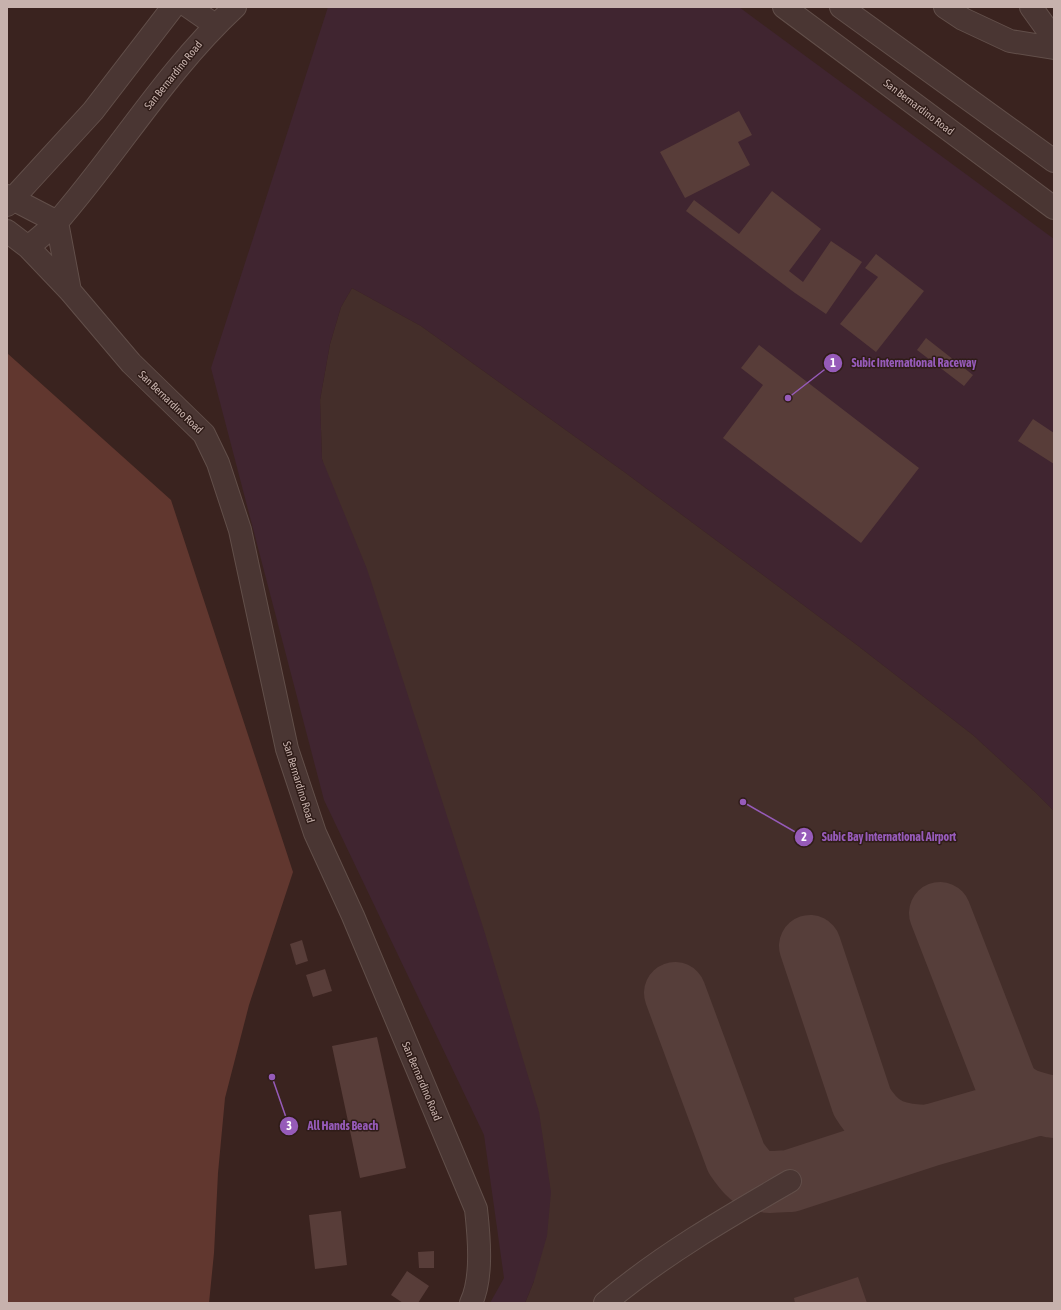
<svg xmlns="http://www.w3.org/2000/svg" width="1061" height="1310" font-family="'Asap Condensed',sans-serif">
  <style>
    .airport { fill: #442e2a }
    .green { fill: #402530 }
    .water { fill: #61372f }
    .lines { fill: none; stroke-linecap: round; stroke-linejoin: round }
    .taxiway { stroke: #563e3a; stroke-width: 62 }
    .building { fill: #583d39 }
    .minor-casing { stroke: #624f4a; stroke-width: 24 }
    .minor { stroke: #4a3633; stroke-width: 22 }
    .labels { text-anchor: middle; dominant-baseline: central; stroke-width: 3; stroke-linejoin: round; paint-order: stroke }
    .street-label { font-size: 11px; fill: #c7b2ad; stroke: #2f1c18 }
    .leader { fill: none; stroke: #965bb9; stroke-width: 1.5 }
    .callout-dot { fill: #965bb9; stroke: #2f1c18; stroke-width: 1.5 }
    .mark-label { font-size: 12px; text-anchor: middle; font-weight: bold; fill: #fff }
    .callout-label { font-size: 12px; text-anchor: middle; font-weight: bold; fill: #965bb9; stroke: #2f1c18; stroke-width: 3; stroke-linejoin: round; paint-order: stroke }
  </style>
  <rect width="100%" height="100%" fill="#3a231f"/>
  <path class="airport" d="M352 288 421 326 623 471 857 645 973 735 1035 792 1054 811V1303H525L534 1281 322 459 320 400 330 344 341 307Z"/>
  <path class="green" d="M328 7H739L1054 239V811L1035 792 973 735 857 645 623 471 421 326 352 288 341 307 330 344 320 400 322 459 367 569 483 927 539 1112 551 1192 547 1236 534 1281 525 1303H490L504 1278 484 1135 324 800 211 368Z"/>
  <path class="water" d="M7 353 171 500 293 872 249 1005 225 1098 218 1173 214 1253 209 1303H7Z"/>
  <g class="lines">
    <path class="taxiway" d="M940 913 1006 1083C1016 1100 1035 1103 1054 1107
      M810 946 862 1102C880 1131 896 1135 928 1136
      M675 993 736 1158C754 1184 759 1183 790 1181L928 1136 1039 1104"/>
  </g>
  <path class="building" d="M739 111 752 135 738 142 750 165 685 198 660 152Z
    M772 191 821 229 789 271 803 282 831 241 862 262 826 314 795 293 686 211 694 200 739 234Z
    M876 254 924 291 876 352 840 324 878 277 865 268Z
    M926 338 973 375 964 386 917 350Z
    M759 345 919 468 861 543 723 438 763 385 741 368Z
    M1033 419 1054 433V464L1018 441Z
    M302 940 308 961 296 965 290 944Z
    M325 969 332 991 313 997 306 975Z
    M377 1037 406 1168 360 1178 332 1046Z
    M341 1211 347 1265 315 1269 309 1215Z
    M434 1251V1268H419L418 1252Z
    M407 1271 429 1286 418 1303H403L391 1295Z
    M858 1277 867 1303H795L794 1298Z"/>
  <g class="lines">
    <g class="minor-casing">
      <path id="minor" d="M189 7 215 25
        M784 7 1054 208
        M841 7 1054 161
        M945 7 963 19 1010 41 1054 48
        M1031 7 1054 39
        M7 196 57 222 70 291
        M7 205 93 111 173 7
        M7 231 28 247 70 291 131 363 204 434 218 463 240 530 287 749 315 833 353 916 476 1209C479 1236 483 1278 471 1303
        M28 247C38 239 49 230 58 221 119 151 166 71 235 7
        M605 1303C662 1255 726 1218 790 1181"/>
    </g>
    <use href="#minor" class="minor"/>
  </g>
  <g class="labels">
    <g class="street-label">
      <text transform="translate(173 75) rotate(-51)">San Bernardino Road</text>
      <text transform="translate(919 107) rotate(37)">San Bernardino Road</text>
      <text transform="translate(171 402) rotate(44)">San Bernardino Road</text>
      <text transform="translate(299 782) rotate(73)">San Bernardino Road</text>
      <text transform="translate(422 1081) rotate(67)">San Bernardino Road</text>
    </g>
  </g>
  <path class="leader" d="M788 398L833 363M743 802L804 837M272 1077L289 1126"/>
  <g class="callout-dot">
    <circle cx="788" cy="398" r="4"/>
    <circle cx="743" cy="802" r="4"/>
    <circle cx="272" cy="1077" r="4"/>
    <circle cx="833" cy="363" r="10"/>
    <circle cx="804" cy="837" r="10"/>
    <circle cx="289" cy="1126" r="10"/>
  </g>
  <g class="mark-label">
    <text x="833" y="367">1</text>
    <text x="804" y="841">2</text>
    <text x="289" y="1130">3</text>
  </g>
  <g class="callout-label">
    <text x="914" y="367">Subic International Raceway</text>
    <text x="889" y="841">Subic Bay International Airport</text>
    <text x="343" y="1130">All Hands Beach</text>
  </g>
  <rect width="1061" height="1310" fill="none" stroke="#c7b2ad" stroke-width="16"/>
</svg>
